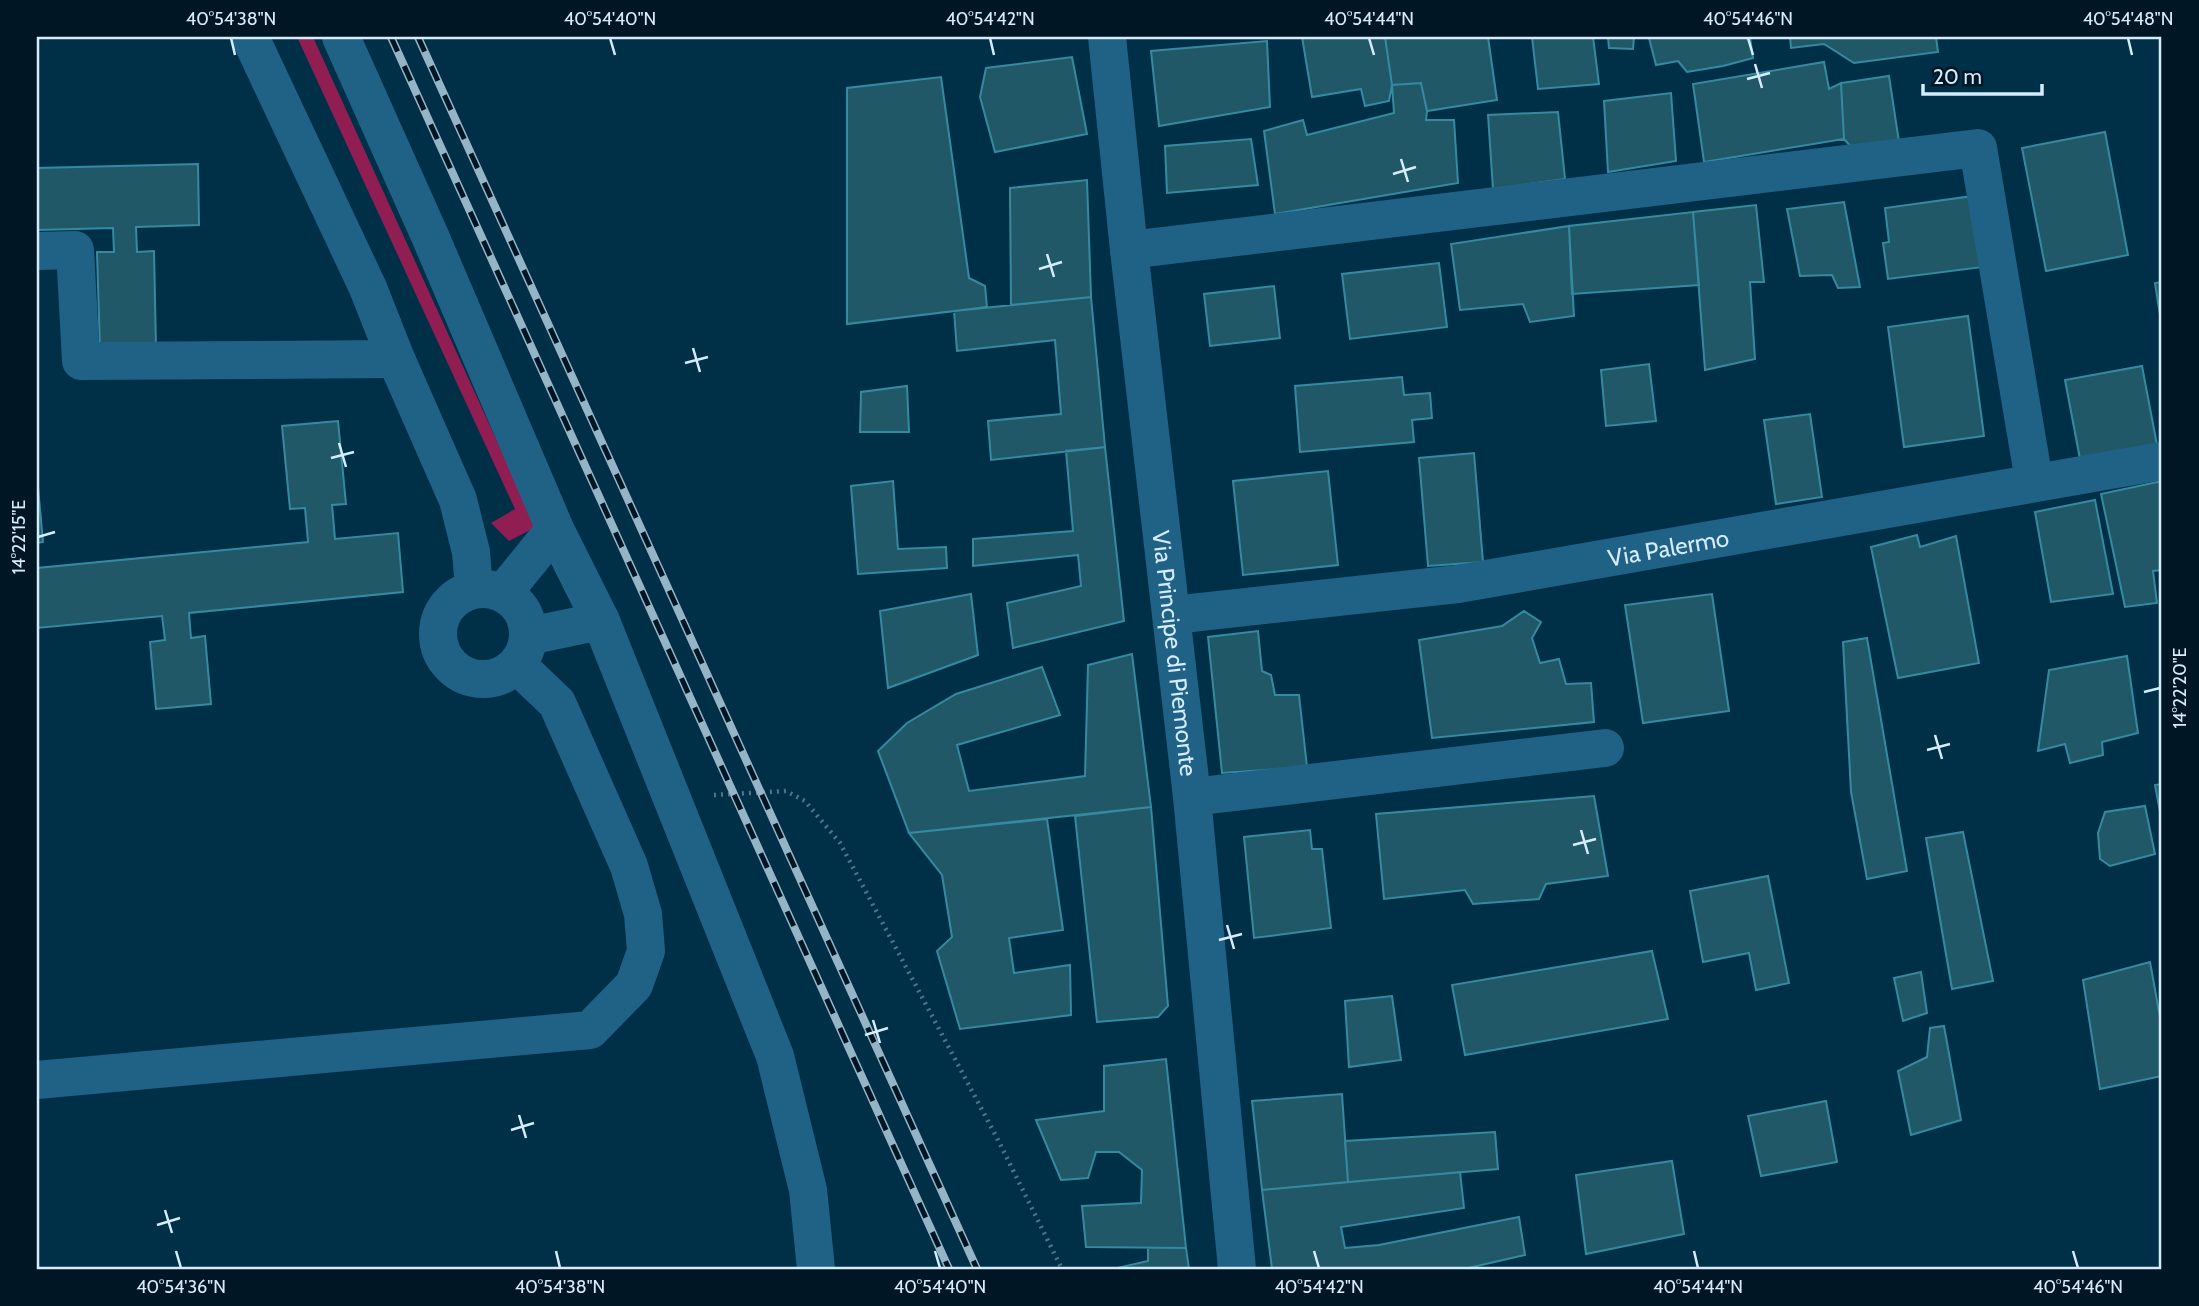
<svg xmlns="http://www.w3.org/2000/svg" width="2199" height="1306" font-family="Cabin,sans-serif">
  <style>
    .green { fill: #901e52 }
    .building { fill: #215867; stroke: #348ba1; stroke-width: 2 }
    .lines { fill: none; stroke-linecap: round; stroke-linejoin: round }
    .path { stroke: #4f758a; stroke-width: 4.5; stroke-dasharray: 2 5; stroke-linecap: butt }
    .minor { stroke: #206186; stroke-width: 38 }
    .rail-casing { stroke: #95b4c6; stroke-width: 8 }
    .rail { stroke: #001625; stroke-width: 5; stroke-dasharray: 16; stroke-linecap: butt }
    .ticks { fill: none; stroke: #d5ecfc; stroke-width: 2.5 }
    .labels { text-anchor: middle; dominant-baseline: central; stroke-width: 5; stroke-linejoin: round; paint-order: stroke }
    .street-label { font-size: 24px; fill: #d5ecfc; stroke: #001625 }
    .neatline { fill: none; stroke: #d5ecfc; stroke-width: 2.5 }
    .ticks-label { font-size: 18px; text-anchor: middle; fill: #d5ecfc }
  </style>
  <rect width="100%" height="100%" fill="#002f48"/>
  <path class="green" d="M297 37H313L536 527 509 541 491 523 515 509Z"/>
  <path class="building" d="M1302 37H1385L1392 85 1389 101 1365 106 1361 89 1312 97Z
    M1385 37H1488L1497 100 1427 111 1421 83 1392 85Z
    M1532 37H1593L1599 84 1538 89Z
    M1608 37H1634L1633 49 1609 48Z
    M1645 37H1750L1753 58 1723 66 1687 72 1678 61 1656 65 1649 38Z
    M1790 37H1936L1938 52 1854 63 1824 44 1791 48Z
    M1267 41 1270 107 1159 126 1151 51Z
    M1072 57 1087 134 995 152 980 97 986 68Z
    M1824 62 1829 89 1841 83 1844 139 1704 162 1693 84Z
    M1889 76 1899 142 1852 148 1844 139 1841 83Z
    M941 77 969 278 985 286 987 307 847 324V88Z
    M1421 83 1427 111 1426 120H1454L1458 183 1275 214 1264 131 1303 120 1307 135 1394 113 1392 85Z
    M1671 93 1676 161 1608 172 1604 101Z
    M1558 112 1565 179 1493 189 1488 115Z
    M2105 132 2128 255 2046 271 2022 148Z
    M1251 139 1258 185 1167 193 1165 146Z
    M198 164 199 225 136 227 137 252 154 251 156 348 100 349 97 252H114L113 228 37 230V168Z
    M1087 180 1091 297 1011 305 1010 188Z
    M1973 196 1983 267 1888 279 1883 243 1889 242 1885 208Z
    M1844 202 1860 287 1838 288 1832 275 1800 276 1787 209Z
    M1756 205 1764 282H1750L1755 359 1705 370 1693 212Z
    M1693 212 1699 285 1572 294 1569 226Z
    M1569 226 1574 316 1530 322 1523 304 1460 310 1451 244Z
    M1439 263 1447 327 1350 339 1342 274Z
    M2162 282V314L2160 315 2155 283Z
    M1274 286 1280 338 1210 346 1204 294Z
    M1091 297 1105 447 991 460 988 421 1061 414 1055 340 957 351 954 311Z
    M1968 316 1984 436 1904 447 1888 327Z
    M1649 364 1656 421 1606 426 1601 370Z
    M2142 366 2157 445 2080 459 2065 380Z
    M1402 377 1404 395 1430 393 1432 418 1412 420 1414 442 1300 452 1295 386Z
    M907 386 909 432H860L861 392Z
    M1810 414 1822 497 1776 504 1764 420Z
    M338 421 346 504 332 505 335 539 398 533 403 592 189 613 191 638 205 636 211 704 156 709 150 642 165 640 162 616 37 628V568L308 542 305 508 290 509 282 426Z
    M1105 447 1124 621 1013 648 1007 603 1081 586 1078 555 973 566V539L1073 531 1066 451Z
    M1474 453 1483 562 1428 566 1419 458Z
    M1328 471 1338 565 1243 575 1233 481Z
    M37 476 43 542 37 543Z
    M893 481 898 549 946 547 947 568 858 574 851 486Z
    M2162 481V570L2153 571 2157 603 2125 607 2101 494Z
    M2095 500 2113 594 2051 602 2035 512Z
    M1917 535 1920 547 1956 536 1979 663 1898 678 1871 547Z
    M971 594 978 655 888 688 880 611Z
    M1712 594 1729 711 1643 723 1625 605Z
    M1524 611 1541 622 1532 638 1540 663 1559 659 1566 684 1591 683 1594 722 1432 738 1419 640 1502 626Z
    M1258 631 1262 671 1271 675 1275 695H1299L1307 767 1222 773 1208 637Z
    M1867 638 1907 871 1867 879 1851 792 1843 642Z
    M1132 654 1151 807 909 833 878 751 907 723 956 694 1042 667 1060 715 957 745 969 791 1085 776 1088 665Z
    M2127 656 2138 733 2102 742 2103 755 2070 763 2065 744 2038 751 2049 670Z
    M2162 784V822L2155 785Z
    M1594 796 1608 876 1546 884 1539 899 1473 904 1465 890 1384 899 1376 814Z
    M2145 806 2155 854 2110 866 2100 859 2098 833 2105 812Z
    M1151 807 1168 1006 1158 1017 1097 1022 1075 816Z
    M1047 819 1063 930 1009 938 1014 973 1070 965 1071 1015 960 1029 937 951 952 937 942 875 909 833Z
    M1310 830 1312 849H1322L1331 928 1254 938 1244 837Z
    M1963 832 1993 981 1952 989 1926 838Z
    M1768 876 1789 983 1756 990 1749 953 1703 962 1690 891Z
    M1652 951 1668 1019 1465 1055 1452 985Z
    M2150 962 2162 1028V1076L2100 1089 2083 980Z
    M1921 972 1927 1013 1903 1021 1894 978Z
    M1392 996 1401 1060 1349 1067 1345 1001Z
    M1944 1026 1961 1120 1911 1135 1898 1071 1927 1057 1930 1028Z
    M1166 1059 1186 1248 1086 1247 1082 1206 1141 1203 1142 1170 1119 1152H1096L1088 1178 1061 1180 1036 1120 1104 1111V1066Z
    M1342 1094 1348 1182 1262 1190 1252 1101Z
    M1826 1101 1837 1162 1761 1176 1748 1116Z
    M1495 1132 1498 1169 1348 1182 1345 1141Z
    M1672 1161 1684 1234 1586 1254 1576 1175Z
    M1460 1172 1464 1208 1341 1227 1345 1248 1379 1245 1519 1217 1525 1255 1464 1269H1272L1262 1190Z
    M1148 1248H1186L1189 1269H1113L1148 1261Z"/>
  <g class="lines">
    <path class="path" d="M714 795 786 791 805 801 840 843 997 1138 1062 1269"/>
    <g class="minor">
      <path d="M250 37 368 288 396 359 458 500 471 552 474 589"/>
      <path d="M341 37 430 236 555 529 601 621 775 1056 808 1190 816 1269"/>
      <path id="s1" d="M1107 37 1129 250 1192 797 1237 1269"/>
      <path d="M1129 250 1978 148 2034 481"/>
      <path d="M37 251 75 250 81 361 396 359"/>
      <circle cx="483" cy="634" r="45"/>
      <path d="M503 593 555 529"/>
      <path id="s2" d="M1173 615 1458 584 2162 461"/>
      <path d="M529 636 601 621"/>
      <path d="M1192 797 1605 748"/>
      <path d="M37 1080 590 1030 634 985 646 951 643 914 629 866 557 703 517 665"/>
    </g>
    <g class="rail-casing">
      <path id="rail" d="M391 37 949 1269
        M418 37 977 1269"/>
    </g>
    <use href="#rail" class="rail"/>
  </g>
  <path class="ticks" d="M231 38 235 55M610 38 615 55M990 38 994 55M1369 38 1374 55M1748 38 1753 55M2128 38 2132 55M1755 64 1762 88M1747 79 1770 73M1401 159 1408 182M1393 174 1416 167M1047 254 1054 277M1039 269 1062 262M693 348 700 372M685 363 708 357M339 443 346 467M331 458 354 452M38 537 55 532M2144 692 2160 688M1935 735 1942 759M1927 750 1950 744M1581 830 1588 854M1573 845 1596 839M1227 925 1234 949M1219 940 1242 934M873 1020 880 1043M865 1035 888 1028M519 1115 526 1138M511 1130 534 1123M165 1210 172 1233M157 1225 180 1218M176 1251 181 1268M556 1251 560 1268M935 1251 940 1268M1314 1251 1319 1268M1694 1251 1698 1268M2073 1251 2078 1268"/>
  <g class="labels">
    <g class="street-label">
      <text stroke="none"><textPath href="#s2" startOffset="500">Via Palermo</textPath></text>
      <text stroke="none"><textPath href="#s1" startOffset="620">Via Principe di Piemonte</textPath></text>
    </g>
  </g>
  <rect width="2199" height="1306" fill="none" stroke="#001625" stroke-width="77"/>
  <path d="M1923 84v10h119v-10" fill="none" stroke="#d5ecfc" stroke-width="3.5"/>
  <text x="1933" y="84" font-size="21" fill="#d5ecfc" stroke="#001625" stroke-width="5" paint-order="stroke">20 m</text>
  <rect x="38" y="38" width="2122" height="1230" class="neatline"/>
  <g class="ticks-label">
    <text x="231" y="25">40°54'38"N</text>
    <text x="610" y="25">40°54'40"N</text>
    <text x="990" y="25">40°54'42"N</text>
    <text x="1369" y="25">40°54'44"N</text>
    <text x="1748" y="25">40°54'46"N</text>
    <text x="2128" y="25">40°54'48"N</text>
    <text transform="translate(19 537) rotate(-90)" y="6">14°22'15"E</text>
    <text transform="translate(2180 688) rotate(-90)" y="6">14°22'20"E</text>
    <text x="181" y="1293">40°54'36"N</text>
    <text x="560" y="1293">40°54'38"N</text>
    <text x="940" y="1293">40°54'40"N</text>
    <text x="1319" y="1293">40°54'42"N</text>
    <text x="1698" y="1293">40°54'44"N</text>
    <text x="2078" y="1293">40°54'46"N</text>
  </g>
</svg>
